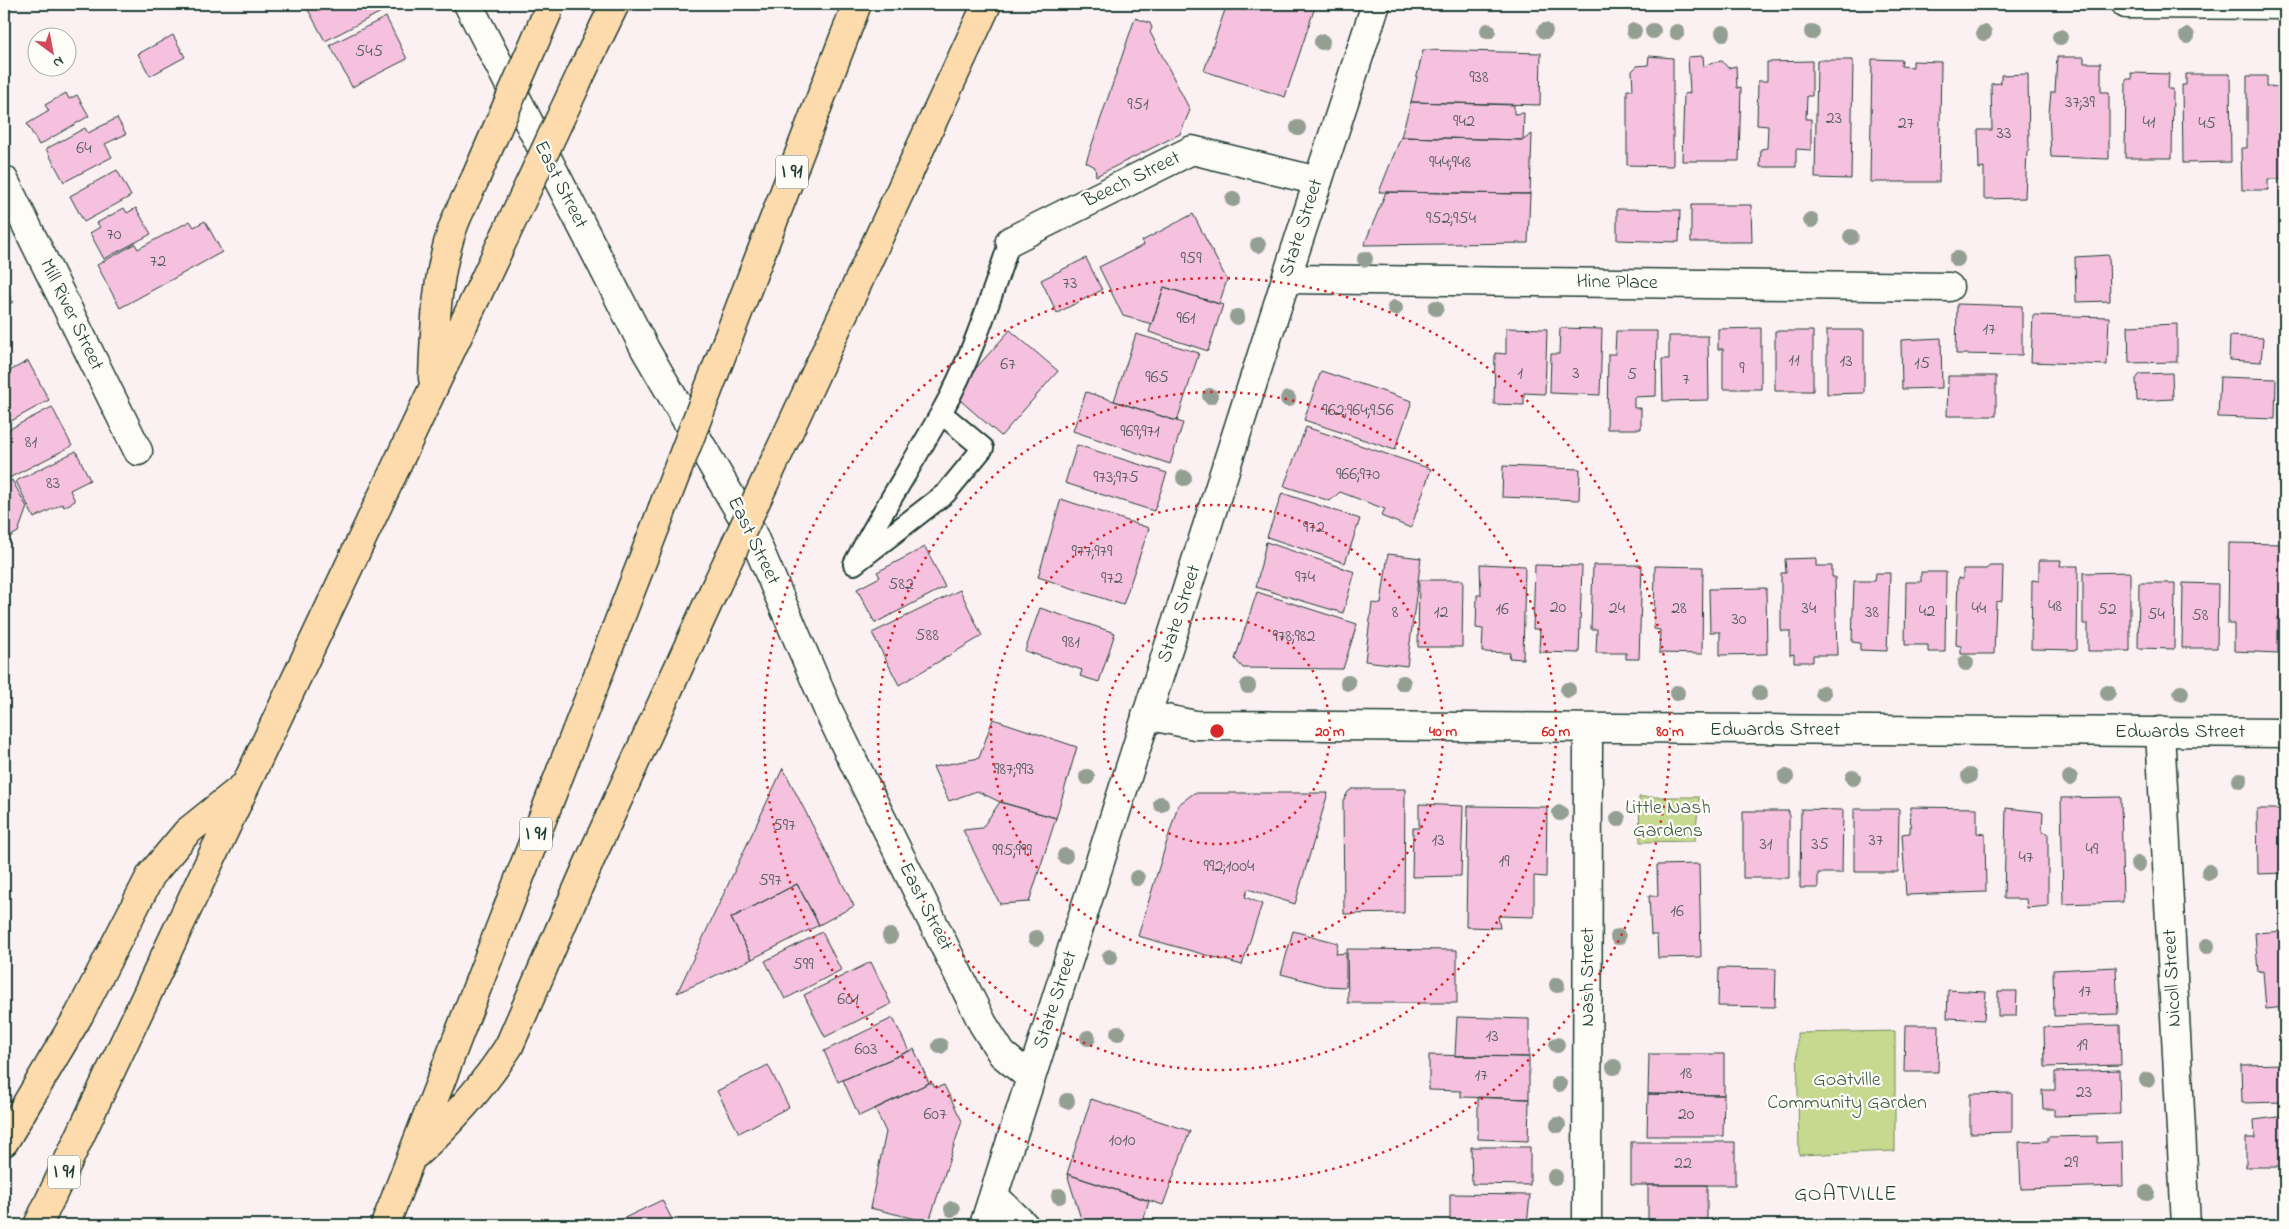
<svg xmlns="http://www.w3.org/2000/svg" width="2289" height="1229" font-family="'Indie Flower',sans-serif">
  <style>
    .green { fill: #c6d98e; stroke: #728b61 }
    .pier { fill: #fbf0f2 }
    .building { fill: #f5c1df; stroke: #1f3d34 }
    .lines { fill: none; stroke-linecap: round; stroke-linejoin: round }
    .service-casing { stroke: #1f3d34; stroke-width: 24 }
    .minor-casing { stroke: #1f3d34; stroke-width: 31 }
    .tertiary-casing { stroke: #1f3d34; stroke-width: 31 }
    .secondary-casing { stroke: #1f3d34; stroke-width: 31 }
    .motorway-casing { stroke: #1f3d34; stroke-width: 31 }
    .service { stroke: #fdfcf7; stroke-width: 20 }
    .minor { stroke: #fdfcf7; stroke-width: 28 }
    .tertiary { stroke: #fdfcf7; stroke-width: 28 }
    .secondary { stroke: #fdfcf7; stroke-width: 28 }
    .motorway { stroke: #fedbac; stroke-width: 28 }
    .motorway-bridge-casing { stroke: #1f3d34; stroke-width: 31; stroke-linecap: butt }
    .motorway-bridge { stroke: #fedbac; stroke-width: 28 }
    .tree { fill: #949f93 }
    .ring { fill: none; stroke: #d62828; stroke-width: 2.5; stroke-dasharray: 2.5 5 }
    .labels { text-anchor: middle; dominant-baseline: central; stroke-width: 4.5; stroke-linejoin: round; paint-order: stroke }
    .number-label { font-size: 18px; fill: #545e5f }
    .shield { fill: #fdfcf7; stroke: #62766e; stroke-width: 1 }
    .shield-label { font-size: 19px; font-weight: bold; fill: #1f3d34 }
    .street-label { font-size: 20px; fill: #1f3d34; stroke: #fdfcf7 }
    .park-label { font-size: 20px; fill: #405c46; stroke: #fdfcf7 }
    .neighbourhood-label { font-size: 21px; letter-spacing: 1px; fill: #1f3d34; stroke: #fdfcf7 }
    .centre { fill: #d62828; stroke: #fdfcf7; stroke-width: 2.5 }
    .ring-label { font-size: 15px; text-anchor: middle; font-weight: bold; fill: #d62828; stroke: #fdfcf7; stroke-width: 4.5; stroke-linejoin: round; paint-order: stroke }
  </style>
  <rect width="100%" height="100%" fill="#fbf0f2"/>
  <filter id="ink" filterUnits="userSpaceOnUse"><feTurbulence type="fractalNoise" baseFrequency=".02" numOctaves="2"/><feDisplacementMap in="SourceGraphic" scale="10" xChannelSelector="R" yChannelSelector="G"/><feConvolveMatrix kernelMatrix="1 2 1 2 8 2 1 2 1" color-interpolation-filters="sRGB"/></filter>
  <g filter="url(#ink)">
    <path class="green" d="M1639 797H1699L1695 841 1640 842Z
      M1895 1031V1151L1799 1155 1797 1033Z"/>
    <path class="pier" d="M4 1110 127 1154 130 1157 101 1225H4Z"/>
    <path class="building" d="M305 4H376L381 12 325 41Z
      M1227 4H1316L1285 97 1204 71Z
      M386 17 407 59 352 87 330 45Z
      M1135 18 1150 23 1152 28 1150 32 1190 110 1180 134 1096 176 1095 167 1086 162Z
      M173 35 185 57 150 76 138 54Z
      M1423 50 1541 53 1540 105 1411 102Z
      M1649 56 1673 58V166L1627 165V90H1633L1632 71 1637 66 1648 65Z
      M1703 56 1704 68 1710 63 1722 61 1728 68 1736 66 1737 88 1741 87 1739 161H1682L1684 94 1690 93 1688 57Z
      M2057 57H2084V63H2101V92H2109V159L2051 157 2049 113 2051 92H2055Z
      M1872 59 1902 60 1901 66 1913 67V61L1941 62 1939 182H1870Z
      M1817 60H1853L1851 179 1815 178Z
      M1812 61V96H1807L1806 119H1811V150L1796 149V167H1760L1761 149 1767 148 1768 126 1757 125 1758 81H1767V62Z
      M2131 73 2169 74 2168 89H2173L2172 158H2125L2126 79H2132Z
      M2028 74 2029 151H2027L2025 198 1984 199V168L1979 169 1978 130H1992L1991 84 2001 83V75Z
      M2186 74H2230L2231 162 2183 163 2182 85H2186Z
      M2247 76H2267V87L2285 86V179H2268V190H2242L2241 148H2247Z
      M66 93 69 99 77 95 89 116 39 145 27 124 49 111 45 105Z
      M1411 102 1514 105V114L1524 113 1523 140 1401 137Z
      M117 118 126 134 105 144 112 157 64 182 46 149 85 128 88 133Z
      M1532 134 1530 194 1379 192 1401 137 1523 140Z
      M117 170 131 196 84 222 70 196Z
      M1386 192 1530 194 1528 243 1364 245Z
      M1691 205H1751L1752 242H1691Z
      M124 208 127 213 136 208 151 234 104 259 90 233 100 227 97 223Z
      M1617 209 1680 210 1679 242 1617 240Z
      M1193 214 1227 280 1219 304 1164 287 1152 324 1123 316 1099 267 1144 245 1142 241Z
      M190 221 194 227 205 221 222 252 120 308 97 265 135 244 138 249Z
      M2109 255 2110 301 2076 302 2075 257Z
      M1086 258 1102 290 1057 313 1041 280Z
      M4 284 13 302 4 307Z
      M1164 287 1223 305 1208 351 1149 332Z
      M1957 304 2022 306V355L1956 354Z
      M2033 315 2109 317 2107 365 2031 362Z
      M2177 324V362L2129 363 2128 326Z
      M1506 328 1547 329 1545 394 1524 393V405L1494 404 1495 353 1506 354Z
      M1560 328 1602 329 1600 395 1550 393 1551 354H1559Z
      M1761 328V389H1723V349H1718V329Z
      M1010 330 1058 371 1001 436 953 394Z
      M1827 330H1864V393L1827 394Z
      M1616 331H1657L1656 396 1634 397V408H1641V429H1607L1608 354H1615Z
      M1775 331H1813V391H1775Z
      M1136 334 1199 353 1177 421 1114 401Z
      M1669 336H1708L1709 400 1663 401 1662 359H1669Z
      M2230 336 2263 338 2261 362 2229 360Z
      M1941 338 1942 388 1902 389 1901 340Z
      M28 361 49 400 4 425V374Z
      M1321 371 1412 401 1395 450 1304 420Z
      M2172 373 2173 399 2137 401 2136 379 2140 374Z
      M1948 376H1996V416H1947Z
      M2220 377 2276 379 2275 419 2218 417Z
      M1086 392 1183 423 1170 464 1073 431Z
      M52 407 72 446 9 478 4 468V432Z
      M1306 427 1431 469 1411 528 1381 516 1385 509 1340 492 1330 501 1284 486Z
      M1077 445 1167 473 1154 511 1065 483Z
      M76 451 90 480 70 490 75 501 64 507 62 504 34 518 16 481Z
      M1503 466 1580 469 1579 500 1502 497Z
      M12 480 27 507 18 532 4 540V484Z
      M1282 493 1360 519 1345 563 1267 537Z
      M1061 499 1149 528 1123 605 1038 577Z
      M1266 542 1355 572 1343 613 1256 587Z
      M2229 543 2283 544V618L2278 617V653L2234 651V624H2228Z
      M925 547 945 587 875 623 857 589 880 577 877 572Z
      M1388 554 1421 558 1407 666 1365 661 1372 603 1381 604Z
      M1816 558V566H1832V577H1835L1837 655H1813V662H1794V654L1790 655V631H1781V573H1786L1785 559Z
      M2039 560H2061L2060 566H2078L2077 650 2031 649 2032 580 2039 581Z
      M1480 564 1525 566 1523 659 1509 658 1510 653 1482 652 1483 629 1476 628 1477 595H1481Z
      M1535 565 1582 566 1579 653 1539 652 1540 629H1533Z
      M1593 565H1642L1639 659H1626V653H1596L1597 629H1591Z
      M1655 566 1703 567 1702 654 1659 653 1660 630 1654 629Z
      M1990 566H2003L2002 601 1996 602 1994 654H1961V646L1956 645 1958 578 1963 579V569H1986Z
      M1921 572H1946L1945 652H1928V645H1905L1906 582H1921Z
      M2130 572V651H2088V624H2083V573Z
      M1876 573H1890L1887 651 1860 650V643L1852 642 1854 581H1875Z
      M1419 580H1463L1462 647H1418Z
      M2139 583H2175L2174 649 2138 648Z
      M2183 583 2218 584 2217 648H2182Z
      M1766 588 1767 654 1720 655V632H1710L1709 589Z
      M960 590 982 636 899 685 872 633Z
      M1257 592 1357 624 1343 669 1243 668 1235 659Z
      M1040 608 1115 633 1099 682 1080 676 1082 670 1025 651Z
      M993 719 1077 747 1056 818 1000 802 977 791 949 801 933 767 979 758Z
      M783 768 854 906 819 925 797 884 731 918 752 959 677 993Z
      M1352 789H1405L1404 913 1344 914 1343 801 1348 792Z
      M1194 793H1328L1295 904 1248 889 1245 897 1262 904 1242 965 1138 936 1178 805Z
      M2121 797 2123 902 2063 904 2061 798Z
      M1000 802 1056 818 1029 902 1000 904 963 830 982 828Z
      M1419 804 1463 806 1461 876 1412 877 1413 828H1419Z
      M1468 806 1547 807 1546 877 1534 876V917L1498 916 1500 928 1466 927Z
      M1911 807 1977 808V833L1985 834 1986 892 1906 895 1902 834 1910 833Z
      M2006 808 2043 812 2042 832 2048 833V906L2027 908 2026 899H2004Z
      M1801 809 1843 810 1842 873H1818V888H1800Z
      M1854 809H1899L1898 872H1854Z
      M2257 809H2285V873L2258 874Z
      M1743 811H1789V878H1743Z
      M1699 864 1701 957 1658 958 1657 935H1651L1649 896H1658L1657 865Z
      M797 884 819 925 752 959 731 918Z
      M1293 931 1338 943 1336 954 1346 953V987L1326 986 1281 974Z
      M2285 931V1007L2266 1009 2263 971 2258 972 2255 933Z
      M822 932 841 970 785 999 765 961Z
      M1347 949 1457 950V1003H1348Z
      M871 962 891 1004 825 1037 804 995Z
      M2116 967 2118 1014 2054 1016 2053 970Z
      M1719 968 1776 969 1775 1007 1718 1006Z
      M1948 990 1986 992 1984 1020 1947 1018Z
      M1998 991H2017L2016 1016H1998Z
      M1457 1017 1529 1019V1057L1455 1056Z
      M893 1018 909 1051 838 1082 824 1051Z
      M1905 1025H1939L1938 1072H1904Z
      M2120 1025 2121 1065 2045 1067 2044 1027Z
      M914 1049 929 1083 859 1116 843 1080Z
      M1649 1054H1724V1095L1648 1094Z
      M1429 1055 1529 1057V1099L1461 1097V1091L1429 1090Z
      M2285 1064V1102L2242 1103 2241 1065Z
      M768 1065 789 1107 739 1133 717 1091Z
      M2119 1070 2120 1114 2054 1116V1109H2043L2042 1090H2055V1072Z
      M929 1083H932L936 1088 944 1085 962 1121 929 1222 870 1208 886 1132 875 1109Z
      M2012 1093V1132L1970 1133V1094Z
      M1648 1094 1724 1095 1723 1136H1647Z
      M1478 1097 1529 1099 1528 1141 1478 1139Z
      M1091 1099 1190 1131 1163 1205 1067 1174Z
      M2285 1116V1167H2246V1138H2255L2254 1120Z
      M2097 1136V1143L2122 1142 2123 1186 2021 1189 2019 1142 2048 1141V1137Z
      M1631 1142H1735V1185H1631Z
      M1471 1147H1530V1185L1472 1184Z
      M1067 1174 1149 1201 1142 1225H1083Z
      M1648 1185H1707V1225H1648Z
      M1450 1194 1530 1195 1527 1225H1450Z
      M662 1200 675 1225H610Z"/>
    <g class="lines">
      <g class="service-casing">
        <path id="service" d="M941 413 983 448 946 493 854 564C881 513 912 465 940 415 971 360 990 300 1010 241"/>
      </g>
      <g class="minor-casing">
        <path id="minor" d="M2126 4 2285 5
          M4 180 138 451
          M1010 241 1192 150 1318 181
          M1286 279 1949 287
          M2160 731 2186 1225
          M994 1196 1024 1225
          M1587 1225 1588 729"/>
      </g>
      <g class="tertiary-casing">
        <path id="tertiary" d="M1146 715 1195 725 2285 733"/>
      </g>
      <g class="secondary-casing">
        <path id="secondary" d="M468 4 645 349 752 533 829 712 983 1024 1002 1054 1031 1078
          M984 1225 1286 279 1376 4"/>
      </g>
      <g class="motorway-casing">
        <path id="motorway" d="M581 74 615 4
          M727 341 857 4
          M433 378C435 326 436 272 455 222 461 207 469 192 476 177
          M789 431 987 4
          M4 1142 79 1015 151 875 187 832 243 787
          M416 1154C452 1121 483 1087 509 1046L591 858 715 588
          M38 1225 505 236
          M385 1225 662 510"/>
      </g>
      <use href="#service" class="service"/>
      <use href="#minor" class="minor"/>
      <use href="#tertiary" class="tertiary"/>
      <use href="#secondary" class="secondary"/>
      <use href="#motorway" class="motorway"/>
      <g class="motorway-bridge-casing">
        <path id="motorway-bridge" d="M476 177 549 9
          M505 236 581 74
          M662 510 727 341
          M715 588 789 431"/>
      </g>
      <use href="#motorway-bridge" class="motorway-bridge"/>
    </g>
    <g class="tree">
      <circle cx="1488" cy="31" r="8"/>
      <circle cx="1545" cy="31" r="8"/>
      <circle cx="1634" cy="31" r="8"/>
      <circle cx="1653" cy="31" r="8"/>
      <circle cx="1677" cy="32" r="8"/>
      <circle cx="1812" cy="32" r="8"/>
      <circle cx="1723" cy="33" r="8"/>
      <circle cx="1984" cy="33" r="8"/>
      <circle cx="2187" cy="36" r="8"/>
      <circle cx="2060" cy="37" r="8"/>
      <circle cx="1322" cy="42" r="8"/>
      <circle cx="1298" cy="128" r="8"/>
      <circle cx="1233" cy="199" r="8"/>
      <circle cx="1811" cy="220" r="8"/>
      <circle cx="1851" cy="237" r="8"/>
      <circle cx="1258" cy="245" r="8"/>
      <circle cx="1365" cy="259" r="8"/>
      <circle cx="1957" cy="259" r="8"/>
      <circle cx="1395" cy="308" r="8"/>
      <circle cx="1436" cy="308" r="8"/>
      <circle cx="1237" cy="317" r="8"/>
      <circle cx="1210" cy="396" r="8"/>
      <circle cx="1288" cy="399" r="8"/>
      <circle cx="1184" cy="478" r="8"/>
      <circle cx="1966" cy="663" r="8"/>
      <circle cx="1348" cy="683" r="8"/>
      <circle cx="1403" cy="683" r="8"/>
      <circle cx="1248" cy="686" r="8"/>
      <circle cx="1568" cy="690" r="8"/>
      <circle cx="1677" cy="693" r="8"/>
      <circle cx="1760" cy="693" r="8"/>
      <circle cx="1823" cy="693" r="8"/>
      <circle cx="2108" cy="693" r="8"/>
      <circle cx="2181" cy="693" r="8"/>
      <circle cx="1969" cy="776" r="8"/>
      <circle cx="1087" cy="777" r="8"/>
      <circle cx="1786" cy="777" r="8"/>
      <circle cx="1853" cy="778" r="8"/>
      <circle cx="2070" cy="778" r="8"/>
      <circle cx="2240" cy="780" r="8"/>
      <circle cx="1161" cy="804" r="8"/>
      <circle cx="1560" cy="813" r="8"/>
      <circle cx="1618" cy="819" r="8"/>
      <circle cx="1065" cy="856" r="8"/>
      <circle cx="2138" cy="864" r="8"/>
      <circle cx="2209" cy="872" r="8"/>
      <circle cx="1137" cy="878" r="8"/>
      <circle cx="890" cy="936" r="8"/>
      <circle cx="1618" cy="937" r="8"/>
      <circle cx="1036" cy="938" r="8"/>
      <circle cx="2207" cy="946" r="8"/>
      <circle cx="1110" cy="957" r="8"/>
      <circle cx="1557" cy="985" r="8"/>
      <circle cx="1118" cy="1033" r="8"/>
      <circle cx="1088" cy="1038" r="8"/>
      <circle cx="1557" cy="1045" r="8"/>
      <circle cx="940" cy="1046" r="8"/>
      <circle cx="1614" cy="1067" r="8"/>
      <circle cx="2147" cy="1080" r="8"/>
      <circle cx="1559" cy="1084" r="8"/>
      <circle cx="1067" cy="1101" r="8"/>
      <circle cx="1558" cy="1125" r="8"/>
      <circle cx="1555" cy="1177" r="8"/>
      <circle cx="2147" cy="1193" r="8"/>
      <circle cx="1059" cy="1196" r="8"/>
      <circle cx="952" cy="1209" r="8"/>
    </g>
  </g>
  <g class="ring">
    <circle cx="1217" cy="731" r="113"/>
    <circle cx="1217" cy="731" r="226"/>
    <circle cx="1217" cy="731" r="339"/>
    <circle cx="1217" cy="731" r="453"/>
  </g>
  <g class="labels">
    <g class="number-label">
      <text x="369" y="52">545</text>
      <text x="1479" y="78">938</text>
      <text x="2080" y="103">37;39</text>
      <text x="1138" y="105">951</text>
      <text x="1834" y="119">23</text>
      <text x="1464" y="122">942</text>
      <text x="2149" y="123">41</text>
      <text x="1906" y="124">27</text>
      <text x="2207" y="124">45</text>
      <text x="2004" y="134">33</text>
      <text x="84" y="149">64</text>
      <text x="1450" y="163">944;948</text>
      <text x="1451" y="219">952;954</text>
      <text x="114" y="235">70</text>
      <text x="1191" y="259">959</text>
      <text x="158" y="262">72</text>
      <text x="1070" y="284">73</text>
      <text x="1186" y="319">961</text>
      <text x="1989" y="330">17</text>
      <text x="1794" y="361">11</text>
      <text x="1846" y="362">13</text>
      <text x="1922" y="364">15</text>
      <text x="1008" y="365">67</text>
      <text x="1742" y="369">9</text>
      <text x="1520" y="374">1</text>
      <text x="1576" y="374">3</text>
      <text x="1632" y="375">5</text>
      <text x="1157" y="378">965</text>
      <text x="1686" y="380">7</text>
      <text x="1358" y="411">962;964;956</text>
      <text x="1140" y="432">969;971</text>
      <text x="31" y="443">81</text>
      <text x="1358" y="475">966;970</text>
      <text x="1116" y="478">973;975</text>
      <text x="53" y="484">83</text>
      <text x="1314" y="528">972</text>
      <text x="1092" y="552">977;979</text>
      <text x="1305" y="578">974</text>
      <text x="1112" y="579">972</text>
      <text x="901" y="585">582</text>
      <text x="2055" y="607">48</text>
      <text x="1558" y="608">20</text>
      <text x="1617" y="609">24</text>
      <text x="1679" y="609">28</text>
      <text x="1809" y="609">34</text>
      <text x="1979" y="609">44</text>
      <text x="1502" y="610">16</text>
      <text x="2107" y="610">52</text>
      <text x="1927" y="612">42</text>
      <text x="1395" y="613">8</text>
      <text x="1441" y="613">12</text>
      <text x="1872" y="613">38</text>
      <text x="2156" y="615">54</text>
      <text x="2200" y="616">58</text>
      <text x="1739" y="620">30</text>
      <text x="927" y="636">588</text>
      <text x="1294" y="637">978;982</text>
      <text x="1071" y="643">981</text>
      <text x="1014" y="770">987;993</text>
      <text x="784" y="826">597</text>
      <text x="1438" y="841">13</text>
      <text x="1876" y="841">37</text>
      <text x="1766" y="845">31</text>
      <text x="1820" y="845">35</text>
      <text x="2092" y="850">49</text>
      <text x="1012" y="851">995;999</text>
      <text x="2026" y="858">47</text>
      <text x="1504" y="862">19</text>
      <text x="1229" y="867">992;1004</text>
      <text x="770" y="881">597</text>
      <text x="1677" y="912">16</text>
      <text x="803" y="965">599</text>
      <text x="2085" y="992">17</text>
      <text x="848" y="1000">601</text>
      <text x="1492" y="1037">13</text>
      <text x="2082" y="1046">19</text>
      <text x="866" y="1050">603</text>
      <text x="1686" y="1074">18</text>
      <text x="1481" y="1076">17</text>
      <text x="2084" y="1093">23</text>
      <text x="935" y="1115">607</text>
      <text x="1686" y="1115">20</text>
      <text x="1122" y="1141">1010</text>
      <text x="2071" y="1163">29</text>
      <text x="1683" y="1164">22</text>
    </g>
    <g class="shield">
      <rect x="776" y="155.5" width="32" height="33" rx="4"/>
      <rect x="520" y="817.5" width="32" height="33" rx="4"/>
      <rect x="48" y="1155.5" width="32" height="33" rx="4"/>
    </g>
    <g class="shield-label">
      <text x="792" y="172">I 91</text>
      <text x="536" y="834">I 91</text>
      <text x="64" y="1172">I 91</text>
    </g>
    <g class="street-label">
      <text transform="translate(1132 180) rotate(-26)">Beech Street</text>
      <text transform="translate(560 185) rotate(63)">East Street</text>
      <text transform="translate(1302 228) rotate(-72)">State Street</text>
      <text transform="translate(1617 283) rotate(1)">Hine Place</text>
      <text transform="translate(71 315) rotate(64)">Mill River Street</text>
      <text transform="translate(753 541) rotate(64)">East Street</text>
      <text transform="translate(1180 614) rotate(-72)">State Street</text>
      <text x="1775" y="730">Edwards Street</text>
      <text x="2180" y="732">Edwards Street</text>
      <text transform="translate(925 907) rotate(63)">East Street</text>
      <text transform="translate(1588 977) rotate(-90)">Nash Street</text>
      <text transform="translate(2173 978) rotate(-93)">Nicoll Street</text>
      <text transform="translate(1056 1000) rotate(-72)">State Street</text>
    </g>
    <g class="park-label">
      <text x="1668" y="808">Little Nash<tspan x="1668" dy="23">Gardens</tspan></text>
      <text x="1847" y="1080">Goatville<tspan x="1847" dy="23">Community Garden</tspan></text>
    </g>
    <g class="neighbourhood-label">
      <text x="1846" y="1195">GOATVILLE</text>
    </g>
  </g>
  <circle cx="1217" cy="731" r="8" class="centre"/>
  <g class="ring-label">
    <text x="1330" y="736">20 m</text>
    <text x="1443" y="736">40 m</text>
    <text x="1556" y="736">60 m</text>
    <text x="1670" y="736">80 m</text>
  </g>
  <rect width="2289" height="1229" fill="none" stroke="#fdfcf7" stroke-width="20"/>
  <rect x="10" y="10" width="2269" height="1209" fill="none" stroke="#1f3d34" stroke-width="2" filter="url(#ink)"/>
  <g transform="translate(52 52) rotate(148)"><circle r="24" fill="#fdfcf7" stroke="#a4b0a9"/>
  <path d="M0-4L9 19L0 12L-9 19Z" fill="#d1495b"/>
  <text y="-8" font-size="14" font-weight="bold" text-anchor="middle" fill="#1f3d34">N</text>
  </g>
</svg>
